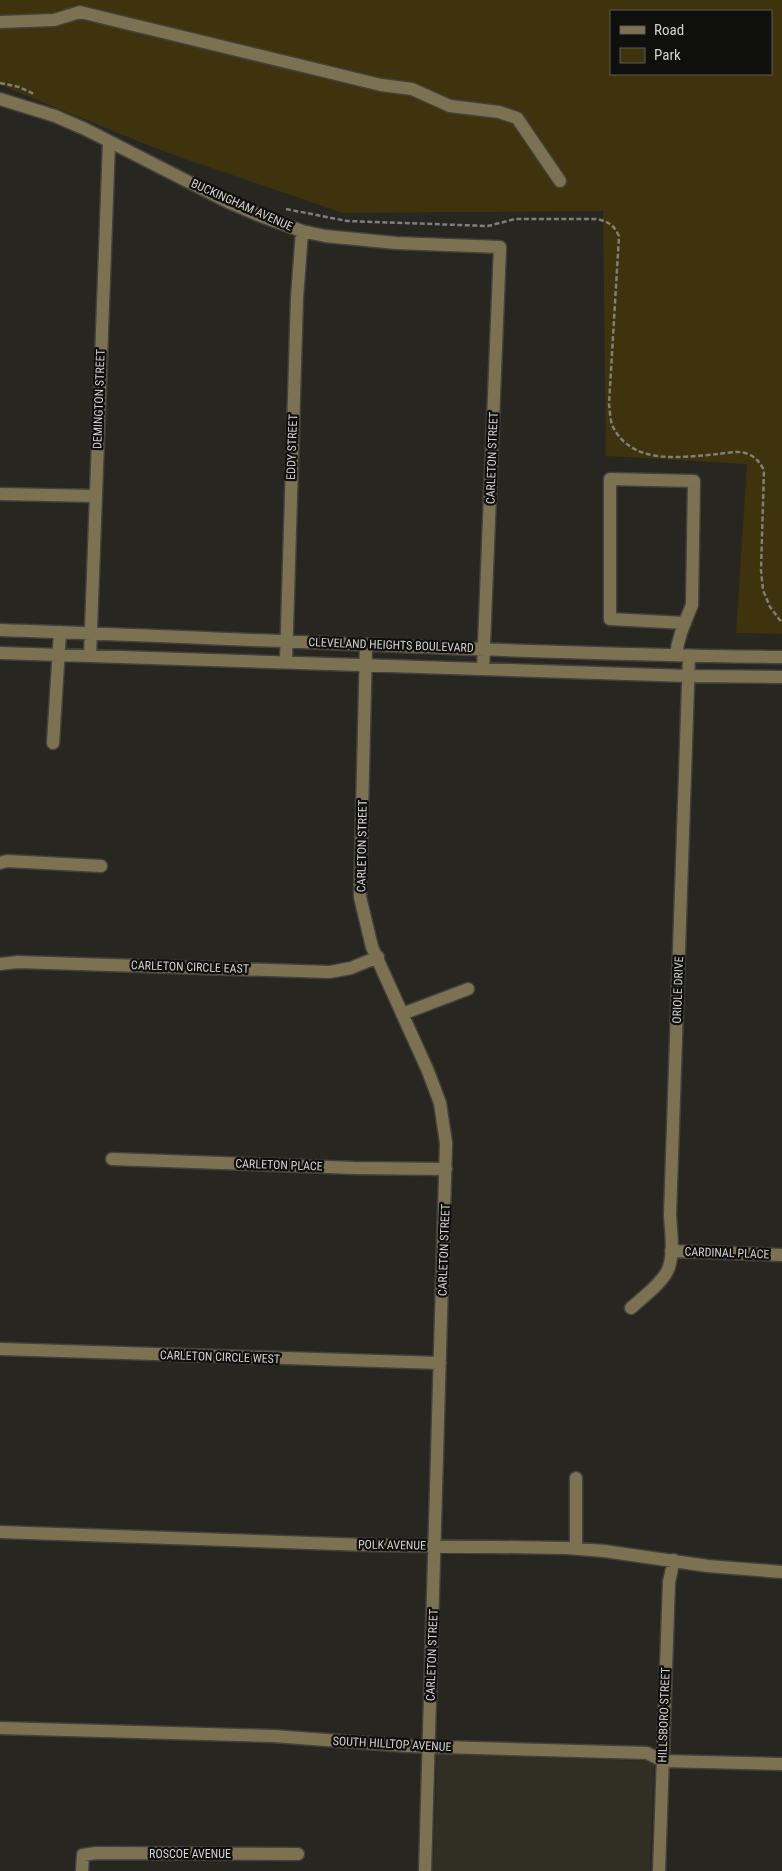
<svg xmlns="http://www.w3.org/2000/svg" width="782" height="1871" font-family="'Roboto Condensed',sans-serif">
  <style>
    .built { fill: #312e24 }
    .green { fill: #3e330c; fill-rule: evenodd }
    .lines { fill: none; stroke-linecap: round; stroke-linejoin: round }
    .minor-casing { stroke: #42413d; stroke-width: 15 }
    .path { stroke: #7f7e7a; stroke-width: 2.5; stroke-dasharray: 5 2.5; stroke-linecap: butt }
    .minor { stroke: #7c7252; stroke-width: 12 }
    .labels { text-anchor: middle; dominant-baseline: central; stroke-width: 4.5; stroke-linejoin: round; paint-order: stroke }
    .street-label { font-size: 12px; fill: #d2d1ce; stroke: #0f0f0d }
  </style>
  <rect width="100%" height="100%" fill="#272621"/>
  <path class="built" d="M437 1754 645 1761 654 1765 650 1871H433Z"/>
  <path class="green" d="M0 0H782V634L736 633 747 464 606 456 603 211 343 213 165 152 0 85ZM611 11H771V74H611Z"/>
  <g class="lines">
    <g class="minor-casing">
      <path id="minor" d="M0 22 54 20 80 12 381 85 412 89 450 106 499 112 517 118 560 181
        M0 99 55 116 85 129 226 201 261 216 302 231 325 236 396 243 500 247 483 669
        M0 494 95 496
        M0 630C261 639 521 654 782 657
        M366 645 360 897 372 947 428 1071 440 1103 446 1143 425 1871
        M0 653 688 676 782 677
        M676 655C678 637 685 622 692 605L694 481 610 479V619L685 623
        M90 656 109 143
        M286 662 297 298 302 231
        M53 743 60 632
        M0 863 7 861 101 866
        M0 964 18 962 330 972 351 968 378 957
        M402 1014 468 989
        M112 1159 355 1168 446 1169
        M671 1251 782 1255
        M631 1308C642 1298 665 1281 669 1267 674 1251 671 1232 670 1215L689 656
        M0 1349 440 1363
        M576 1478V1549
        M0 1532 366 1545 567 1548 604 1551 708 1566 782 1572
        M0 1728 273 1736 407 1746 647 1753 663 1761 782 1764
        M82 1871 83 1855 96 1853 298 1854
        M659 1871 669 1582 674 1560"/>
    </g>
    <path class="path" d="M0 83 19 87 34 94
      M286 209 347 221 488 226 515 219H597C609 222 614 225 619 236L609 404C610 411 610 421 613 427 633 466 682 457 718 454 727 453 739 450 748 454 756 457 760 463 764 470L761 570 763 590 770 607 782 623"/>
    <use href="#minor" class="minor"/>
  </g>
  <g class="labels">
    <g class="street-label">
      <text transform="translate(242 205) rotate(24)">BUCKINGHAM AVENUE</text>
      <text transform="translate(99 399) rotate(-88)">DEMINGTON STREET</text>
      <text transform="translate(292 447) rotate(-88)">EDDY STREET</text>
      <text transform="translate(492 458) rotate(-88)">CARLETON STREET</text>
      <text transform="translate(391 645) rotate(2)">CLEVELAND HEIGHTS BOULEVARD</text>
      <text transform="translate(362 846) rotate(-89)">CARLETON STREET</text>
      <text transform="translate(190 967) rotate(2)">CARLETON CIRCLE EAST</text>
      <text transform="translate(678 990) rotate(-88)">ORIOLE DRIVE</text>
      <text transform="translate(279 1165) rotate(2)">CARLETON PLACE</text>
      <text transform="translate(444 1250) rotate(-88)">CARLETON STREET</text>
      <text transform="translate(727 1253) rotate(2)">CARDINAL PLACE</text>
      <text transform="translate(220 1357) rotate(2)">CARLETON CIRCLE WEST</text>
      <text transform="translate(392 1545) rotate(1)">POLK AVENUE</text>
      <text transform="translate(432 1655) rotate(-88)">CARLETON STREET</text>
      <text transform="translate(664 1715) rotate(-88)">HILLSBORO STREET</text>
      <text transform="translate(392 1744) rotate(3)">SOUTH HILLTOP AVENUE</text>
      <text x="190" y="1854">ROSCOE AVENUE</text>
    </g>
  </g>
  <rect x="610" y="10" width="162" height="65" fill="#0f0f0d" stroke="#5d5d5a"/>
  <rect x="620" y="26" width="25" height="8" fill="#7c7252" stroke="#5d5d5a"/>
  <text x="654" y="35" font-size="15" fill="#d2d1ce">Road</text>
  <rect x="620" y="48" width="25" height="15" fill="#3e330c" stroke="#5d5d5a"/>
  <text x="654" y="60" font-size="15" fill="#d2d1ce">Park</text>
</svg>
